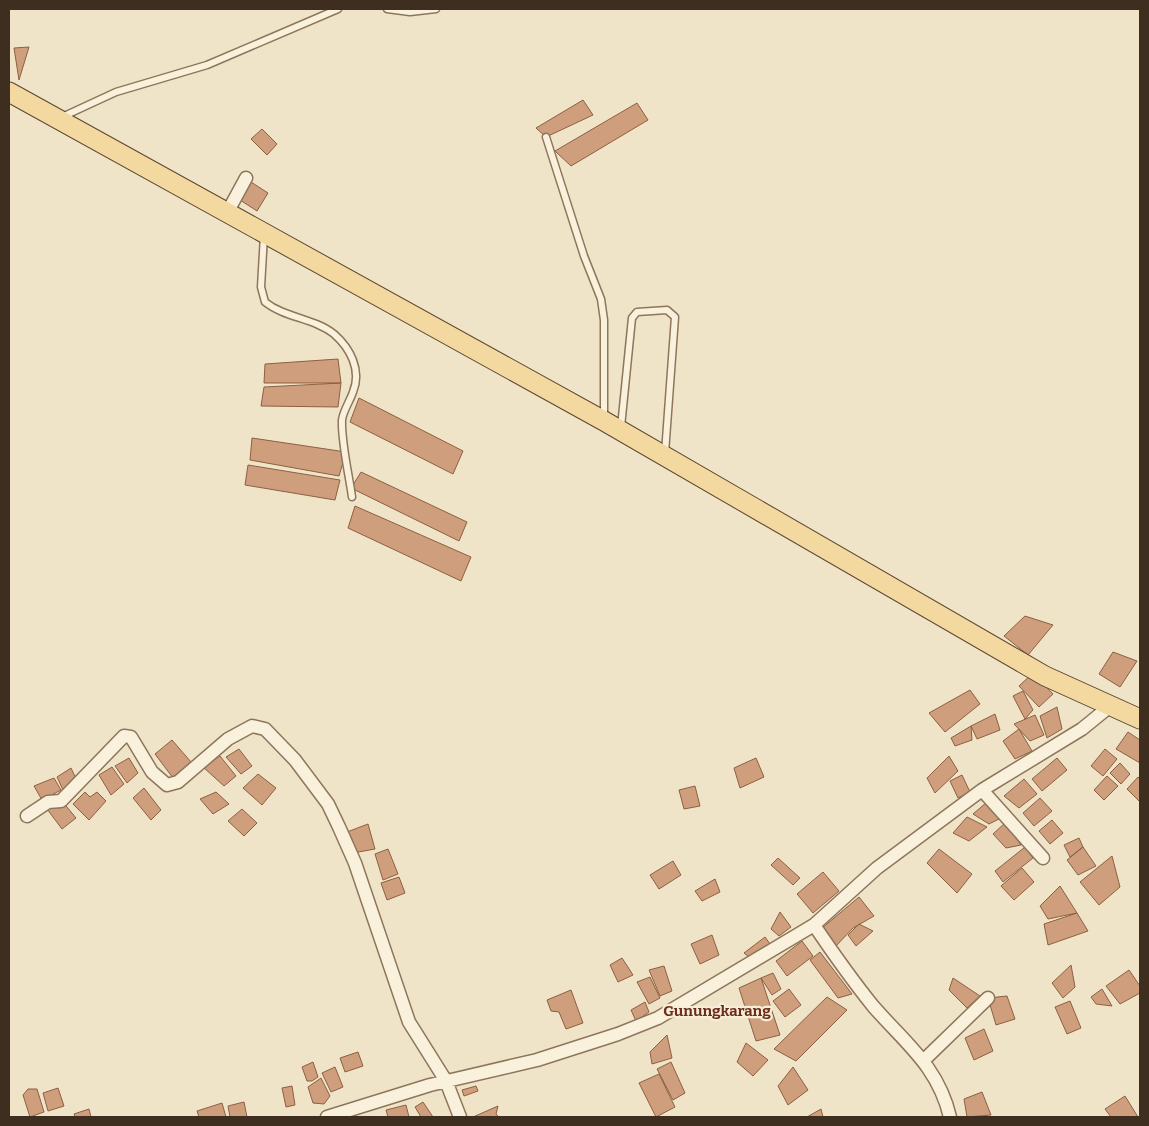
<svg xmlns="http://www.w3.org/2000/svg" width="1149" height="1126" font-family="Bitter,serif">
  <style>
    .building { fill: #cf9f7d; stroke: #8d5f41 }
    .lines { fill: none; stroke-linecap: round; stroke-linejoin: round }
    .lane-casing { stroke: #8d765c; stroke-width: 9 }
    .street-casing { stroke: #8d765c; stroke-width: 15 }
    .primary-casing { stroke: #5b4430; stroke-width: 21 }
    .lane { stroke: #faf1dc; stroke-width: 6 }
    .street { stroke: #faf1dc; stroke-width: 12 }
    .primary { stroke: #f3d9a0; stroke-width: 19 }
    .labels { text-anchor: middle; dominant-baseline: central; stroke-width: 4.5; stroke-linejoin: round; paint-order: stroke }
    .quarter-label { font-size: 15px; font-weight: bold; fill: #6b2e1e; stroke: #f7eed8 }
  </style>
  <rect width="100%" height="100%" fill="#f0e4c8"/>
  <path class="building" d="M29 47 19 80 14 48Z
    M583 100 593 115 546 137 536 128Z
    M637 103 648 120 571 166 555 151Z
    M262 129 277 144 267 155 251 139Z
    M251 182 268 193 257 211 240 200Z
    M338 359 341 383H264L265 364Z
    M341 383 338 407 261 406 264 387Z
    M359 398 463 451 453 474 350 422Z
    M252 438 346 452 339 476 250 460Z
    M248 465 340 480 335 500 245 485Z
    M361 472 467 522 459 541 351 488Z
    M355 506 471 557 461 581 348 528Z
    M1025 616 1053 625 1028 655 1004 636Z
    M1113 652 1137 661 1120 687 1099 674Z
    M1033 673 1053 694 1039 707 1019 686Z
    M970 690 980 704 945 732 929 713Z
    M1023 691 1033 710 1025 719 1013 696Z
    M1057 707 1062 729 1047 738 1040 716Z
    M995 714 1000 730 977 739 971 726Z
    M1035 715 1044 735 1030 741 1014 724Z
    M971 726 972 740 955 746 951 738Z
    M1019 729 1032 751 1015 759 1003 741Z
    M1128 732 1140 740V763L1116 749Z
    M172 740 191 762 173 778 155 754Z
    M239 749 252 766 241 774 226 757Z
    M1105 749 1117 759 1103 776 1091 766Z
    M220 756 236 776 224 786 203 767Z
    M949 756 958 771 935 793 927 778Z
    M129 758 138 773 127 783 115 766Z
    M756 758 764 777 740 788 734 768Z
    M1057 758 1067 770 1042 791 1032 779Z
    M1120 763 1130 774 1121 784 1110 773Z
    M112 767 124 784 111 795 99 775Z
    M71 768 77 781 63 790 57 777Z
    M258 774 276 788 262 805 243 788Z
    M962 775 970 792 958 798 950 781Z
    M1107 776 1118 786 1104 800 1094 790Z
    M1138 777 1140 779V802L1127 789Z
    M54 778 61 790 42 800 34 786Z
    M1024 779 1037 794 1019 808 1004 796Z
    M695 786 700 806 684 809 679 790Z
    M144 788 161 810 151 820 133 798Z
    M85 792 90 797 97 792 106 801 89 820 73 804Z
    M216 792 229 804 213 814 200 799Z
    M1040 798 1052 811 1034 826 1023 813Z
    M62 801 76 818 62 829 47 809Z
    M987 802 1001 818 989 824 973 814Z
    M242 809 257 823 244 836 228 821Z
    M967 817 987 827 969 841 953 833Z
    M1052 820 1063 833 1050 844 1039 831Z
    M1005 823 1021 845 1006 848 993 834Z
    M368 824 375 849 353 853 347 832Z
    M1079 838 1083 847 1070 857 1064 845Z
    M1025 847 1033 858 1003 882 995 871Z
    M1083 847 1096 866 1078 875 1067 860Z
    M388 849 398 874 383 880 375 854Z
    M939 849 972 874 957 893 927 863Z
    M1112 856 1120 887 1099 905 1080 882Z
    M778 858 800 878 793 885 771 865Z
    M673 861 681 875 659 889 650 875Z
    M1022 868 1034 882 1014 900 1001 886Z
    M823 872 839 891 813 913 797 894Z
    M399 877 405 893 387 900 381 883Z
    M715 879 720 892 702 901 695 891Z
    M1060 886 1077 913 1048 919 1040 906Z
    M859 897 874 916 853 928 835 947 821 929Z
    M780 912 791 927 779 936 771 929Z
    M1077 913 1088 931 1048 945 1044 924Z
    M859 924 873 931 856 946 848 935Z
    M712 935 719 955 700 964 691 944Z
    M765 937 775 951 749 957 744 953Z
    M802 941 813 956 787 976 776 961Z
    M820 952 852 994 838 998 810 960Z
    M622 958 633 975 618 982 610 965Z
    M1071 965 1075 987 1063 998 1052 983Z
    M664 966 672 991 660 996 649 970Z
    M1129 970 1140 986V993L1120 1004 1106 986Z
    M773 973 781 989 772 995 761 978Z
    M650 977 660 998 649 1004 637 982Z
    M761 978 780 1035 756 1041 739 988Z
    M953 978 980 996 967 1008 949 990Z
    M789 989 801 1005 785 1017 773 1001Z
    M1102 989 1112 1006 1096 1004 1091 997Z
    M571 990 583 1023 566 1029 559 1012 551 1011 547 1000Z
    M1007 996 1015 1019 996 1025 988 998Z
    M827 997 847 1010 796 1061 774 1049Z
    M1070 1001 1081 1028 1067 1034 1055 1007Z
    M645 1002 649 1012 636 1021 631 1010Z
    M984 1029 993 1051 974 1060 965 1038Z
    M667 1035 672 1058 652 1064 650 1052Z
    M746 1043 768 1060 753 1076 737 1062Z
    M358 1052 363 1066 345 1072 340 1058Z
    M313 1062 318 1077 312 1081H307L302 1067Z
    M671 1062 685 1093 673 1100 657 1069Z
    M335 1067 343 1087 331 1092 322 1073Z
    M793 1067 808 1090 788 1105 778 1086Z
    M659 1074 675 1107 656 1117 639 1083Z
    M321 1078 330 1096 324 1104 313 1103 308 1087Z
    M292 1086 295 1105 286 1107 282 1088Z
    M476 1086 478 1091 464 1096 462 1090Z
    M58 1088 64 1106 48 1111 43 1093Z
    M28 1089H37L44 1112 30 1117 23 1095Z
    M982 1092 991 1115 967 1117 964 1099Z
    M1125 1096 1138 1117H1111L1105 1109Z
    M244 1102 247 1117H230L228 1106Z
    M423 1102 433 1117H421L415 1107Z
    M222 1103 226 1117H199L197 1111Z
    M406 1105 409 1117H388L386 1110Z
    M498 1106 496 1114 499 1117H473Z
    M89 1109 91 1117H75L74 1114Z
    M821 1109 823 1117H807Z"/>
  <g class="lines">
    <g class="lane-casing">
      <path id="lane" d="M387 9 410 12 436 9
        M62 117 116 92 207 65 338 9
        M546 137 584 256 601 299 604 320V417
        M264 235 261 287 265 302C285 318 314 318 334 334 350 348 362 370 353 392 350 401 343 411 342 420 341 441 349 475 352 497
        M621 427 632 318 637 312 667 310 675 317 665 453"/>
    </g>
    <g class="street-casing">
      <path id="street" d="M227 213 246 178
        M982 790 1043 858
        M27 816 48 802 61 801 124 736 131 737 152 772 167 785 178 782 228 739 252 726 265 729 295 760 328 804 339 827 355 863 409 1022 446 1081 460 1117
        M814 925C833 953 852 980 873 1006 905 1043 938 1066 950 1117
        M924 1060 988 998
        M327 1117 430 1085 537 1060 618 1034 658 1018 814 925 877 868 982 790 1082 729 1109 707"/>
    </g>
    <g class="primary-casing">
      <path id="primary" d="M9 92 604 421 1045 676 1140 719"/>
    </g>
    <use href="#lane" class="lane"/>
    <use href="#street" class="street"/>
    <use href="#primary" class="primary"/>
  </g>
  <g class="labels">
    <g class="quarter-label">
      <text x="717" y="1011">Gunungkarang</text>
    </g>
  </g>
  <rect width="1149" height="1126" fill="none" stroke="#3d2e20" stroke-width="20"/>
</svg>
